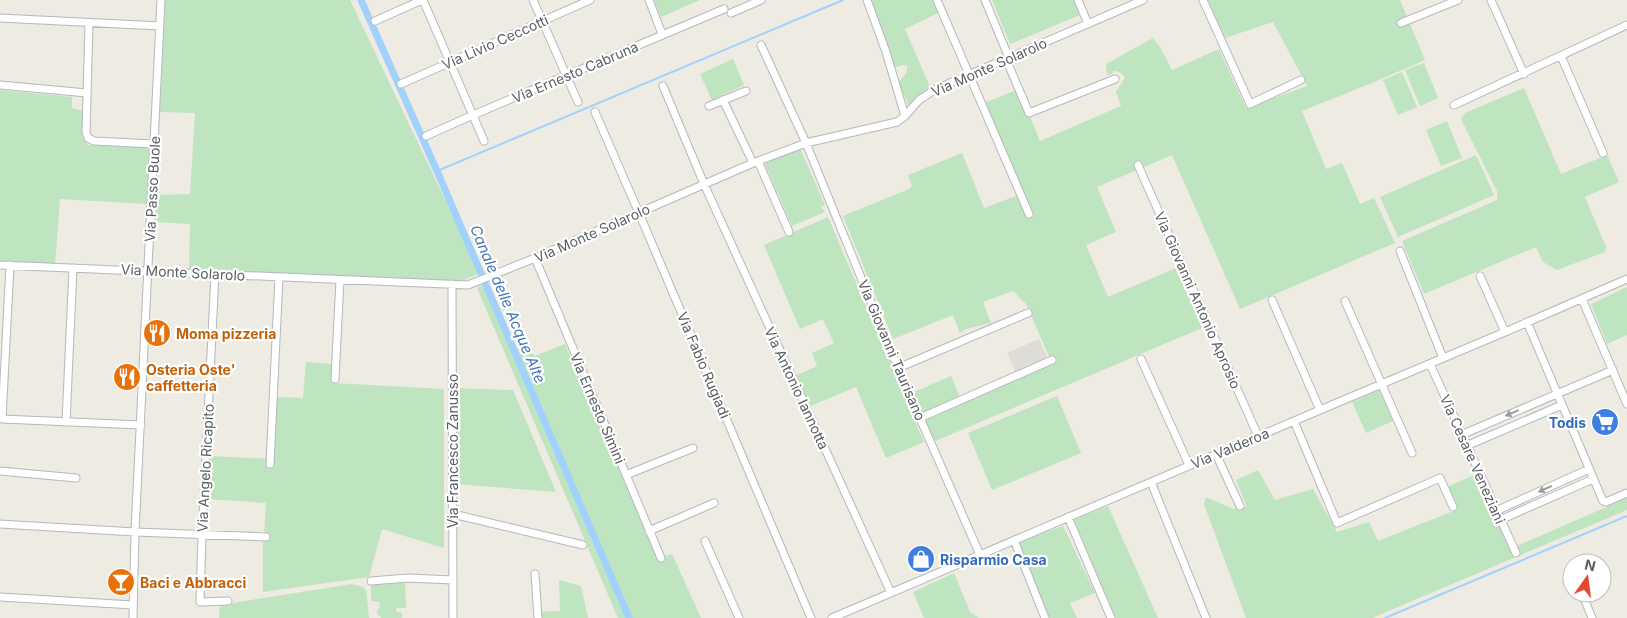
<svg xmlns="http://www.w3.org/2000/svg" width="1627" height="618" font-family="Inter,sans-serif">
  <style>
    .industrial { fill: #dedcd6 }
    .green { fill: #bfe4c0 }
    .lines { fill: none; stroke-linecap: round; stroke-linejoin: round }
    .stream { stroke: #a2d1fd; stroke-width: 2 }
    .canal { stroke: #a2d1fd; stroke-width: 7 }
    .street-casing { stroke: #b5b7bc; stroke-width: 9 }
    .street { stroke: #fff; stroke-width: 7 }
    .oneway { fill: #9c9ea1 }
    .labels { text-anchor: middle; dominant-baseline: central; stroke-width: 4.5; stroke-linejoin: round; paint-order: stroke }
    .street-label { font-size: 14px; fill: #5a5d62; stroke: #fff }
    .food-label { font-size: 14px; font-weight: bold; fill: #c56008; stroke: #fff; text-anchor: start }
    .shop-label { font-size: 14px; font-weight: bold; fill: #366cbe; stroke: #fff; text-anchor: end }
    .water-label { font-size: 15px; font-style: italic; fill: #4276b7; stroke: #fff }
  </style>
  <rect width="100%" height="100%" fill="#edebe2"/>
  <path class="industrial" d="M1039 339 1048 359 1016 373 1007 353Z"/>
  <path class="green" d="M165 0H350L480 273 457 283 189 269 190 224 155 222 157 195 190 194 195 113 160 112Z
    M654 0H700L661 17Z
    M872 0H933L938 13 905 29 930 87 912 104 908 105C906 96 900 91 898 82 903 77 908 73 907 66L903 65 893 68Z
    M992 0H1074L1080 15 1010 44Z
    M1208 0H1400L1425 60 1372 83 1302 111 1326 169 1342 163 1360 204 1374 198 1395 243 1240 309 1172 155 1097 187 1116 232 1086 245 1108 297 1176 268 1202 328 933 442 923 418 1052 363 1026 304 1013 291 983 302 991 323 966 329 960 333 953 315 893 339 843 216 909 189 912 186 908 175 962 153 984 208 1021 194 984 103 1019 89 1040 141 1121 106 1116 92 1125 78C1122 73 1119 71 1113 71L1112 74 1107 75 1106 64 1153 38 1160 47 1172 70 1219 49 1246 108 1307 86 1273 22 1225 38Z
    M733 59 744 85 712 100 700 74Z
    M1424 63 1438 98 1420 106 1405 70Z
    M1402 72 1417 107 1398 115 1383 80Z
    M1524 88 1561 174 1607 155 1619 182 1585 197 1606 247 1605 252 1557 270 1543 262 1536 247 1424 294 1402 241 1497 200V191L1461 119 1465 113Z
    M0 90 72 97V108L83 111 82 137 88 145 148 147 150 151 147 204 60 199 55 264 0 261Z
    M1447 121 1462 158 1441 166 1426 130Z
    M800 148 825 205 821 207 825 212 792 226 765 164Z
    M1476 155 1494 195 1398 237 1380 197Z
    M828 217 924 442 886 458 856 387 808 407 795 376 817 366 812 353 834 343 823 319 800 329 764 245Z
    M484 284 512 351 524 347 535 356 565 344 657 558 672 554 701 618H618L477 288Z
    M1627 287V335L1607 344 1591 304Z
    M306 362 332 364 333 383 443 389 444 391V548L382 529 369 577 263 592V542L267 537 264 535 266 503 209 499 211 456 274 459 276 397 303 398Z
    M951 376 960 398 921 415 912 393Z
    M455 388 513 390 556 492 455 484Z
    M1379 390 1393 421 1366 433 1352 402Z
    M1057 396 1081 453 992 490 968 433Z
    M1258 470 1275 500 1313 489 1337 532 1369 522 1378 541 1456 510 1447 487 1474 475 1510 549 1627 498V510L1372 618H1246L1204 504 1206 497 1233 509 1247 507 1236 480Z
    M1108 506 1158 618H1116L1074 520Z
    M1063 526 1095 593 1070 603 1077 618H1047L1016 543Z
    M954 573 970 612 979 618H924L913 592Z
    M559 580 581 586 588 618H539V612L560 611Z
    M405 583 406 608H396L397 612 402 613V618H381L380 615 378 616 377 609 380 608 379 602 371 601V585Z
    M352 584 363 587 366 590 369 618H219L220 605Z"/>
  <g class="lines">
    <path class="stream" d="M437 171 843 0
      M1385 618 1627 516"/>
    <path class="canal" d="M361 0 437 171 629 618"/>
    <g class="street-casing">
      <path id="street" d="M423 0 484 141
        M533 0 578 102
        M649 0 662 34
        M867 0 886 52 905 116
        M937 0 1029 214
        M985 0 1009 58
        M1078 0 1088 24
        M1203 0 1250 104 1301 80
        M1491 0 1524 74
        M731 13 761 0
        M0 18 160 26
        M375 21 422 0
        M89 23 86 132 88 138 94 141 153 144
        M1401 23 1458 0
        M761 45 806 143 898 368 980 555
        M1561 56 1603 153
        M1006 59 1029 113 1115 79
        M401 84 590 0
        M0 85 87 93
        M663 86 704 184 891 593
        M723 100 753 163
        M1454 105 1627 25
        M709 106 746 91
        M595 112 639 213 811 618
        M426 136 473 115 724 9
        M758 161 789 232
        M1138 165 1258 436
        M1400 251 1443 358
        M535 258 661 558
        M0 265 468 285 535 258 753 163 806 143 897 122 905 116 919 100 936 89 1143 0
        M10 265 2 419 141 425
        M215 274 202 535 200 602 228 601
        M1480 276 1505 332
        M452 284 453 618
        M1582 299 1627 404
        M1272 300 1320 410
        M1345 301 1412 453
        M1527 322 1603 501 1606 502 1627 493
        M1141 359 1189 465
        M1430 364 1516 553
        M898 368 1028 313
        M335 379 340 280
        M920 418 1052 360
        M1294 421 1337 523 1440 478 1453 507
        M66 422 73 268
        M1461 435 1613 370
        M1466 446 1562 405
        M1216 454 1240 506
        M270 464 279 277
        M0 471 76 478
        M626 475 693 448
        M1151 482 1206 618
        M1496 511 1589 469
        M453 514 583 545
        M1068 517 1111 618
        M1500 520 1593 479
        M0 524 135 532 266 537
        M649 531 714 503
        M1014 540 1045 618
        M705 541 739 618
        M535 574 538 618
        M371 581 408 578 453 580
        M1582 593 1592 618
        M0 597 133 605
        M133 618 135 532 161 0
        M832 618 1320 410 1505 332 1627 279"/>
    </g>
    <use href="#street" class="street"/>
  </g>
  <defs><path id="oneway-solid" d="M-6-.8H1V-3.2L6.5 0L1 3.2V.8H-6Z" transform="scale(1.25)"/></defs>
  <g class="oneway">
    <use href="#oneway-solid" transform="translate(1512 413) rotate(157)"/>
    <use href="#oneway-solid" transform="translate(1545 489) rotate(156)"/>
  </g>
  <defs>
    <g id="restaurant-disc" transform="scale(1.4375)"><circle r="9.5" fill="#e8710a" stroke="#fff"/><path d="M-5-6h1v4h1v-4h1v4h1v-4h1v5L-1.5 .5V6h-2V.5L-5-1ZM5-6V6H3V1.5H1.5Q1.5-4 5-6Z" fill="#fff"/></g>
    <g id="supermarket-disc" transform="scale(1.4375)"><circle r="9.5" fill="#3f7fe0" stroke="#fff"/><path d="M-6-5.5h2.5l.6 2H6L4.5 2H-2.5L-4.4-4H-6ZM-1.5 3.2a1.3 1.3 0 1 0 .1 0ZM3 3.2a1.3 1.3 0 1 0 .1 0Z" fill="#fff"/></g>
    <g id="shop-disc" transform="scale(1.4375)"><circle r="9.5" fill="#3f7fe0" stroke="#fff"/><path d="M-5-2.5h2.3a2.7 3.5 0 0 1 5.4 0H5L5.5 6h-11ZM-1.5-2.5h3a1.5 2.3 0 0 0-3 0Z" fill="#fff"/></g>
    <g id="bar-disc" transform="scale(1.4375)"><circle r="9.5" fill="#e8710a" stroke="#fff"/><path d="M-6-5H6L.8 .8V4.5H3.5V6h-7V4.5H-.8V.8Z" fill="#fff"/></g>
  </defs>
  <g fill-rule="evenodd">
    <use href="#restaurant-disc" x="157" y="333"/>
    <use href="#restaurant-disc" x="127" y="377"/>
    <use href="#supermarket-disc" x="1605" y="422"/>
    <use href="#shop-disc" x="921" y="559"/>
    <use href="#bar-disc" x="121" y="582"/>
  </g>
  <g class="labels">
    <g class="street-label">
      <text transform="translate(495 42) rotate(-24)">Via Livio Ceccotti</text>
      <text transform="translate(989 67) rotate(-24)">Via Monte Solarolo</text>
      <text transform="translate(575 72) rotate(-23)">Via Ernesto Cabruna</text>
      <text transform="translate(152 189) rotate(-87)">Via Passo Buole</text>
      <text transform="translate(592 233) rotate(-24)">Via Monte Solarolo</text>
      <text transform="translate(183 272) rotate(3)">Via Monte Solarolo</text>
      <text transform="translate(1198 300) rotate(66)">Via Giovanni Antonio Aprosio</text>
      <text transform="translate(892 350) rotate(67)">Via Giovanni Taurisano</text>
      <text transform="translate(704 365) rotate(67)">Via Fabio Rugiadi</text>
      <text transform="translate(797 388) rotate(65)">Via Antonio Iannotta</text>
      <text transform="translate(598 408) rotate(67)">Via Ernesto Simini</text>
      <text transform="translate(1230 448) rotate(-23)">Via Valderoa</text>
      <text transform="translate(452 451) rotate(-90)">Via Francesco Zanusso</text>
      <text transform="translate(1473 459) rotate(66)">Via Cesare Veneziani</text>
      <text transform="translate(205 468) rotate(-87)">Via Angelo Ricapito</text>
    </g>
    <g class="food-label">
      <text x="176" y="333">Moma pizzeria</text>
      <text x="146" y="369">Osteria Oste'<tspan x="146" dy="16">caffetteria</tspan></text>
      <text x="140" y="582">Baci e Abbracci</text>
    </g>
    <g class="shop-label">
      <text x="1586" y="422">Todis</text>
      <text x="940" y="559" text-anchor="start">Risparmio Casa</text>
    </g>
    <g class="water-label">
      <text transform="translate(508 304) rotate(67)">Canale delle Acque Alte</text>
    </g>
  </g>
  <g transform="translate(1587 578) rotate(14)"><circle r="24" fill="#ffffff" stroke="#bdbec0"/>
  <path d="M0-4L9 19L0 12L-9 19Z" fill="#e54730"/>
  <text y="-8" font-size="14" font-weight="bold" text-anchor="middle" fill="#5a5d62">N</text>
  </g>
</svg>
